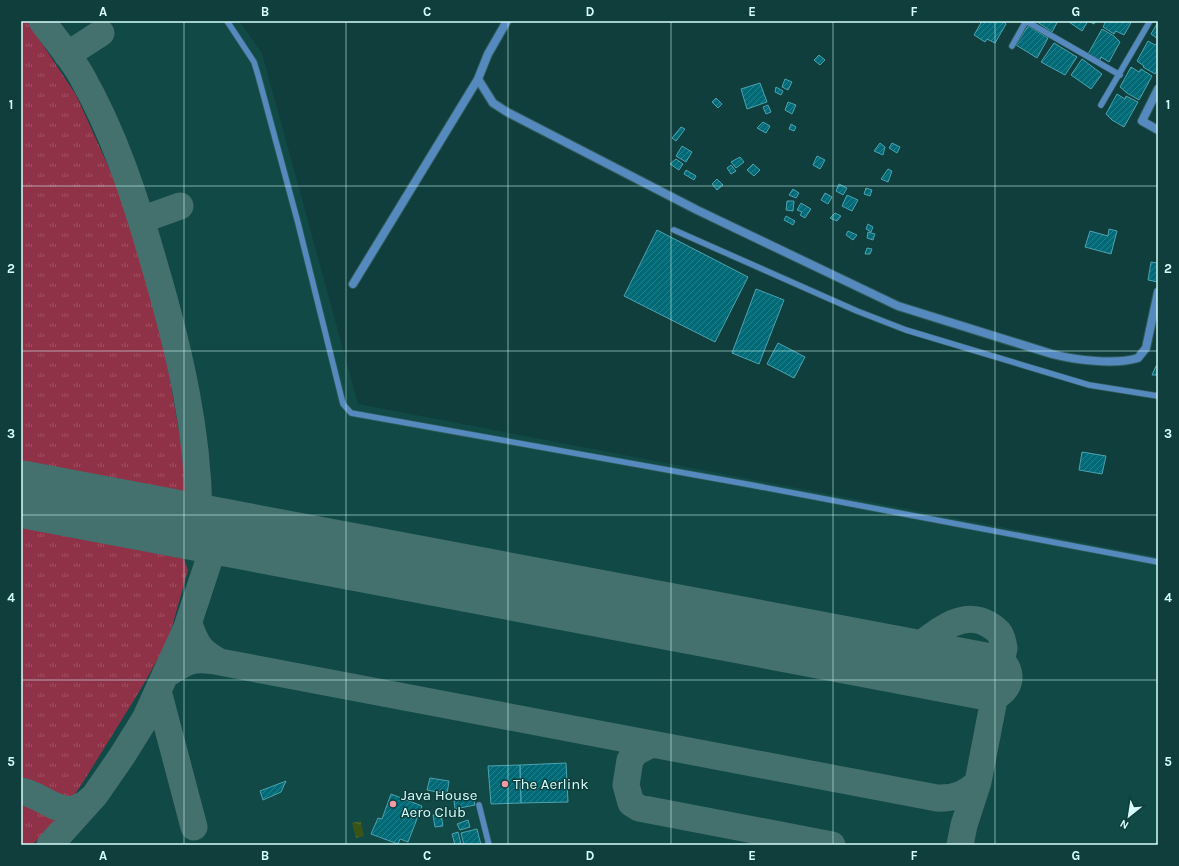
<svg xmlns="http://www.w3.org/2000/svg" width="1179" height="866" font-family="Karla,sans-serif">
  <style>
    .built { fill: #114946 }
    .grass { fill: url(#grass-tufts) }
    .water { fill: url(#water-ripples) }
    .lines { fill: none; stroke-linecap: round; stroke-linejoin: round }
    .taxiway { stroke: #44716e; stroke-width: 27 }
    .runway { stroke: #44716e; stroke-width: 67 }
    .building { fill: url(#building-hatch); stroke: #4ea2b0 }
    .lane-casing { stroke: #2f5d5b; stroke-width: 7 }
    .street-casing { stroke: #2f5d5b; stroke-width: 10 }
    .lane { stroke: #5689be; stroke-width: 5.5 }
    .street { stroke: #5689be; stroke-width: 8 }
    .grid { fill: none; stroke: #d6fefb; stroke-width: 1; stroke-opacity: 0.55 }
    .poi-dot { fill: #f39aa7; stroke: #0f3e3c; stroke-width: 1.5 }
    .labels { text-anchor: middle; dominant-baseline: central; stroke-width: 3; stroke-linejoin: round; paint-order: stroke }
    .poi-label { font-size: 15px; fill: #d6fefb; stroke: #0f3e3c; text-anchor: start }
    .neatline { fill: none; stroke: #d6fefb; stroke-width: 1.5 }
    .grid-label { font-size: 13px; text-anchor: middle; font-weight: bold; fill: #d6fefb }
  </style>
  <defs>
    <pattern id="grass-tufts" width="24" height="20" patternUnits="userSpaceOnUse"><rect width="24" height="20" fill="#903247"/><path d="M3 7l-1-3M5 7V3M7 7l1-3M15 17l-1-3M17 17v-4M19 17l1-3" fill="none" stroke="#9f5162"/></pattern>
    <pattern id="water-ripples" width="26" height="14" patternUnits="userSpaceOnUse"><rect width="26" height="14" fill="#395415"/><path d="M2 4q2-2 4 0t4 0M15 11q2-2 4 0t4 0" fill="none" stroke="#556e38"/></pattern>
    <pattern id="building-hatch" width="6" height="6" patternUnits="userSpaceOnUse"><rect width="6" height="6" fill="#006a77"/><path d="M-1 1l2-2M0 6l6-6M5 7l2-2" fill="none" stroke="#24808b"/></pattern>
  </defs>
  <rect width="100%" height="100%" fill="#0f3e3c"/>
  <path class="built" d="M21 21H239L262 53 358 404 1158 557V845H21Z"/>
  <path class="grass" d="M21 21H27L76 95 114 179 153 282 182 449 190 506 21 472Z
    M21 512 178 543 188 570 168 641 139 692 85 779 58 820 32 845H21Z"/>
  <path class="water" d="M361 821 364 836 356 838 352 823Z"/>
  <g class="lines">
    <path class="taxiway" d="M42 21C55 39 70 56 81 75 114 133 135 197 153 260 179 348 200 435 199 527
      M67 55 101 33
      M141 220 180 206
      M176 523 204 532 210 541
      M916 648C936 633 962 609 988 624 1000 631 1002 635 1004 648L978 782 964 825 960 845
      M220 662 937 798C953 799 967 794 978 782
      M167 674C189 660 193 657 220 662 200 652 196 644 189 624
      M158 691 194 827
      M652 744 636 752 630 760 626 785 631 803 639 808 832 845
      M21 791C49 797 64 825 92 798
      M50 845 95 795 122 756 145 719 187 627 214 545C226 530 256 539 271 541"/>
    <path class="runway" d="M21 494 989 677"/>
  </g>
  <path class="building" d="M982 21H1003L1006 24 995 43 987 39 985 42 974 35Z
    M1036 21H1058L1052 32Z
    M1070 21H1096L1094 24 1088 21 1082 31 1069 22Z
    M1106 21H1132L1124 35 1116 31 1114 34 1103 27Z
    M1158 22V39L1151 34Z
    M1028 26 1048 38 1037 58 1016 45Z
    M1102 29 1114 36 1120 42 1109 62 1101 57 1100 60 1088 54Z
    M1148 41 1155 45 1158 43V68L1155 74 1143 67 1144 66 1137 61Z
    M1054 43 1077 57 1065 75 1041 62Z
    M819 55 825 60 820 65 814 60Z
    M1082 59 1102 74 1091 89 1071 75Z
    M1131 67 1139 72 1141 69 1152 76 1139 100 1127 93 1120 87Z
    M785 79 792 82 788 90 782 87Z
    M760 83 767 102 747 109 741 89Z
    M776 87 783 91 781 95 775 92Z
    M1117 94 1125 99 1126 96 1138 102 1124 127 1112 120 1106 114Z
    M716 98 722 104 718 108 712 102Z
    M788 102 796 105 792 114 785 110Z
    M768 105 771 112 766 114 763 107Z
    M763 122 770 126 766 133 757 128Z
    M791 124 796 127 794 131 789 129Z
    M681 127 685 129 676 141 672 138Z
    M880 143 885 147 883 155 874 151Z
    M892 143 900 147 897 153 889 148Z
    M682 146 692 152 686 162 676 156Z
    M817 156 825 160 820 169 813 165Z
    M740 157 744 162 736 168 731 162Z
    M676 159 683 164 679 170 670 164Z
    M753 164 760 170 754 176 747 170Z
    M731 165 736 171 731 174 727 168Z
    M888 169 892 171 888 182 881 179Z
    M686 170 696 176 694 180 684 174Z
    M717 179 723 185 717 190 712 184Z
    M839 184 847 188 843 195 836 191Z
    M866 188 872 190 870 196 864 194Z
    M793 189 799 193 796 198 789 195Z
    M825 193 832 197 828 204 821 200Z
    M847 195 858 200 852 211 842 206Z
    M787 201H794L793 211 786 210Z
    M801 203 811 209 805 218 800 215 802 212 797 210Z
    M835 213 841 216 837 221 830 218Z
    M786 216 795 221 793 225 784 220Z
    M868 224 873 227 871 232 866 229Z
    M1109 229 1117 231 1111 254 1085 247 1090 231 1108 236Z
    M657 230 748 277 715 342 624 296Z
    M848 231 857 235 853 240 846 235Z
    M868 232 875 234 873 240 867 238Z
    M867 248 872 249 870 254H865Z
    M1151 262 1158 263V282L1148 280Z
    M756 289 784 300 759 364 732 353Z
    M778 343 805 357 794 378 767 364Z
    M1156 366H1158V375H1152Z
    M1082 452 1106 456 1102 474 1079 470Z
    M566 763 568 802 521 803 520 765Z
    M520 765 521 803 491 804 488 766Z
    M430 778 449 781 447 794 427 790Z
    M286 781 281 792 263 800 260 791Z
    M391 794 422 806 408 842 400 839 398 844 371 834 378 818 382 819Z
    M473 797 475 805 455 809 454 801Z
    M441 814 443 826 435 827 433 815Z
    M468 820 470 827 460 830 457 824Z
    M477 829 481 845H464L461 833Z
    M458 832 461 844 455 845 452 834Z"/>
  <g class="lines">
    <g class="lane-casing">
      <path id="lane" d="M227 21 254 62 258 75 298 223 343 404 351 413 746 484 1158 562
        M1012 46 1026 21 1120 75
        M1101 105 1150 21
        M674 230 857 311 906 330 1089 385 1158 396
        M479 805 489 845"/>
    </g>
    <g class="street-casing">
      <path id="street" d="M507 21 488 54 478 79 493 103 507 112 697 210 898 306 1052 354C1075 360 1115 365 1138 358L1146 348 1158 292
        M1158 89 1142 121 1158 130
        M353 284 478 79"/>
    </g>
    <use href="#lane" class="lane"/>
    <use href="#street" class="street"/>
  </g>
  <path class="grid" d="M184 21V845M346 21V845M508 21V845M671 21V845M833 21V845M995 21V845M21 186H1158M21 351H1158M21 515H1158M21 680H1158"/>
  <g class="poi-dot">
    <circle cx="505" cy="784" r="4"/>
    <circle cx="393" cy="804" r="4"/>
  </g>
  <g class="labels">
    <g class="poi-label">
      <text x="513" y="784">The Aerlink</text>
      <text x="401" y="795">Java House<tspan x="401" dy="17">Aero Club</tspan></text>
    </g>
  </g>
  <rect width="1179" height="866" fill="none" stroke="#0f3e3c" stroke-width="44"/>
  <g transform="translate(1129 816) rotate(210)" stroke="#0f3e3c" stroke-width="3" paint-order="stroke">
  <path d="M0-3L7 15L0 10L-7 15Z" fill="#d6fefb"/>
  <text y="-6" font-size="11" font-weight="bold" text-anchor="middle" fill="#d6fefb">N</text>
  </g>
  <rect x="22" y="22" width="1135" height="822" class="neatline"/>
  <g class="grid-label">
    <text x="103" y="16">A</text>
    <text x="265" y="16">B</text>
    <text x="427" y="16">C</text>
    <text x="590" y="16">D</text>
    <text x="752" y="16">E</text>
    <text x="914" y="16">F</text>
    <text x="1076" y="16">G</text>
    <text x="11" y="109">1</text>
    <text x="1168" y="109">1</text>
    <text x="11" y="273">2</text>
    <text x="1168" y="273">2</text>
    <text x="11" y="438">3</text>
    <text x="1168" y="438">3</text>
    <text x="11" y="602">4</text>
    <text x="1168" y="602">4</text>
    <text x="11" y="766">5</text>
    <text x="1168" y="766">5</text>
    <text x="103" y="860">A</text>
    <text x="265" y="860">B</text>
    <text x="427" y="860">C</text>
    <text x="590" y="860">D</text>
    <text x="752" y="860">E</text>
    <text x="914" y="860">F</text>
    <text x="1076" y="860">G</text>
  </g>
</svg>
